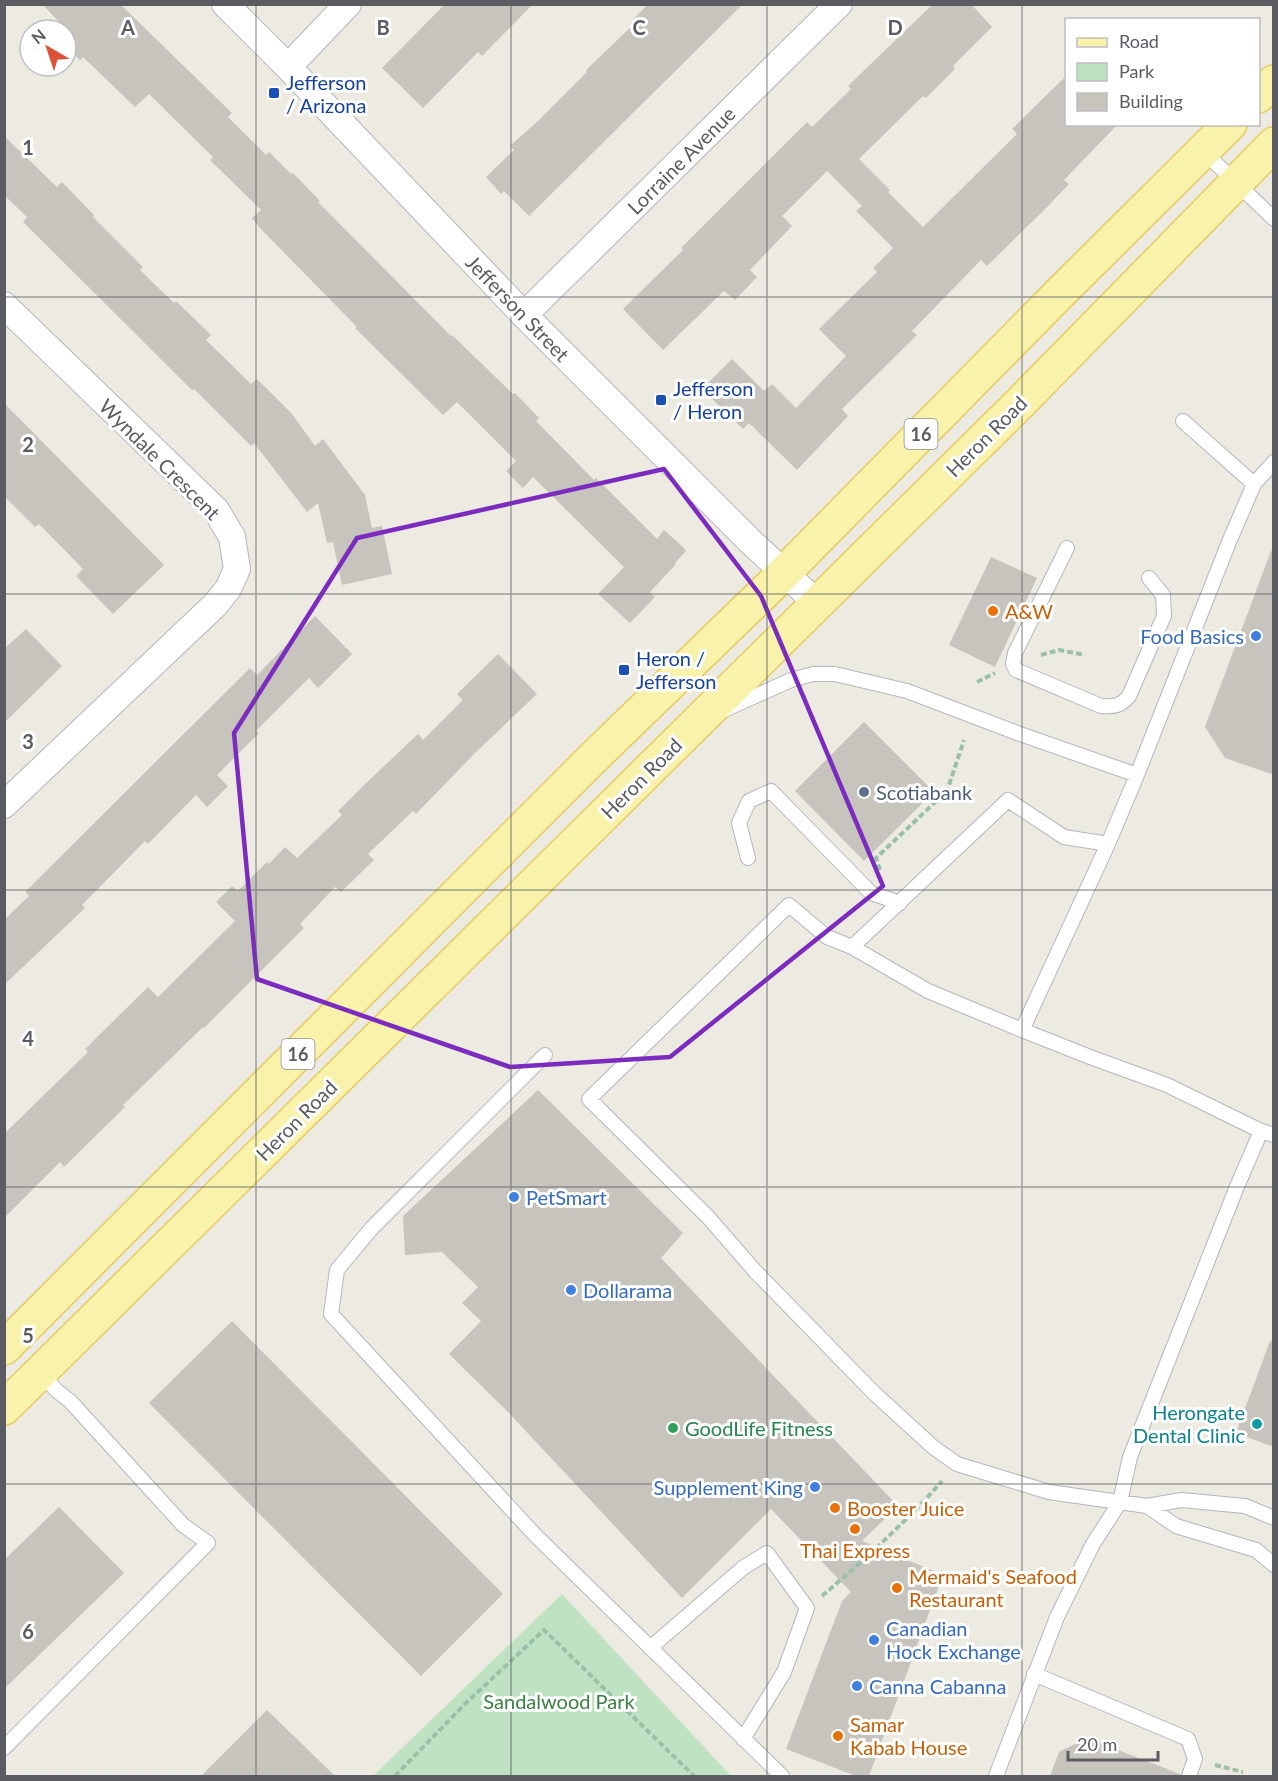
<svg xmlns="http://www.w3.org/2000/svg" width="1278" height="1781" font-family="Lato,sans-serif">
  <style>
    .green { fill: #bfe2c2 }
    .building { fill: #c7c4be }
    .lines { fill: none; stroke-linecap: round; stroke-linejoin: round }
    .lane-casing { stroke: #b4b6bb; stroke-width: 16 }
    .street-casing { stroke: #b4b6bb; stroke-width: 28 }
    .primary-casing { stroke: #e6cb60; stroke-width: 36 }
    .path { stroke: #9ac1a8; stroke-width: 4; stroke-dasharray: 6 3; stroke-linecap: butt }
    .lane { stroke: #fff; stroke-width: 14 }
    .street { stroke: #fff; stroke-width: 26 }
    .primary { stroke: #f8f2aa; stroke-width: 33 }
    .marked { fill: none; stroke: #7b2cbf; stroke-width: 4.5; stroke-linejoin: round }
    .grid { fill: none; stroke: #5a5c61; stroke-width: 1.5; stroke-opacity: 0.55 }
    .transit-dot { fill: #1a4fb4; stroke: #fff; stroke-width: 2 }
    .food-dot { fill: #e8710a; stroke: #fff; stroke-width: 2 }
    .shop-dot { fill: #3f7fe0; stroke: #fff; stroke-width: 2 }
    .service-dot { fill: #5c6f8a; stroke: #fff; stroke-width: 2 }
    .culture-dot { fill: #0f9aa8; stroke: #fff; stroke-width: 2 }
    .leisure-dot { fill: #2e9e5b; stroke: #fff; stroke-width: 2 }
    .labels { text-anchor: middle; dominant-baseline: central; stroke-width: 6; stroke-linejoin: round; paint-order: stroke }
    .shield { fill: #fff; stroke: #8c8d90; stroke-width: 1.5 }
    .shield-label { font-size: 18px; font-weight: bold; fill: #5a5c61 }
    .transit-label { font-size: 20px; fill: #164399; stroke: #fff; text-anchor: start }
    .street-label { font-size: 20px; fill: #5a5c61; stroke: #fff }
    .food-label { font-size: 20px; fill: #c56008; stroke: #fff; text-anchor: start }
    .shop-label { font-size: 20px; fill: #366cbe; stroke: #fff; text-anchor: start }
    .service-label { font-size: 20px; fill: #4e5e75; stroke: #fff; text-anchor: start }
    .culture-label { font-size: 20px; fill: #0d838f; stroke: #fff; text-anchor: end }
    .leisure-label { font-size: 20px; fill: #27864d; stroke: #fff; text-anchor: start }
    .park-label { font-size: 20px; fill: #3a7f43; stroke: #fff }
    .grid-label { font-size: 20px; text-anchor: middle; font-weight: bold; fill: #5a5c61; stroke: #fff; stroke-width: 6; stroke-linejoin: round; paint-order: stroke }
  </style>
  <rect width="100%" height="100%" fill="#eceae1"/>
  <path class="green" d="M562 1594 731 1776H373Z"/>
  <path class="building" d="M42 4H120L232 113 228 117 266 155 269 152 291 174 293 173 320 201 318 202 451 336 452 335 513 394 515 393 539 418 536 421 594 480 596 478 657 539 664 530 684 548 686 551 675 563 676 564 650 592 655 597 630 623 598 594 624 567 533 477 523 488 506 471 516 461 457 402 443 415 355 328 357 327 260 228 252 218 261 210 210 160 213 157 149 94 135 107 83 57 80 60 66 46V29Z
    M445 4H533L482 56 478 52 423 108 382 68Z
    M648 4H743L529 216 504 191 501 194 486 177 514 150 510 146 538 121 587 72 586 70 634 24 631 22Z
    M933 4H971L992 27 953 66 955 69 926 98 923 96 859 159 890 190 888 192 923 227 1017 134 1012 129 1066 76V124H1118L1064 180 1069 184 1046 208 987 266 981 260 912 331 917 335 842 409 848 416 797 470 749 423 743 429 702 389 732 359 764 391 772 384 796 408 846 356 819 329 877 272 873 268 893 248 856 211 862 206 827 171 782 216 792 226 750 270 757 277 735 300 724 291 663 350 623 309 683 250 681 248 807 122 812 127 851 89 848 86Z
    M4 136 57 187 62 182 94 215 93 217 143 267 140 270 174 303 176 301 211 335 206 340 251 384 257 379 292 414 315 446 323 439 365 495 372 528 382 526 392 574 342 585 333 542 327 543 318 503 307 512 254 443 251 446 194 389 192 390 23 222 27 217 4 195Z
    M4 403 164 565 113 614 76 576 83 569 39 524 35 527 4 496Z
    M1271 551H1274V775L1225 758 1205 727Z
    M991 557 1037 578 995 667 949 645Z
    M315 616 352 654 318 688 309 678 256 731 259 733 217 775 228 786 207 807 196 795 148 844 145 841 82 905 85 908 4 985V920L29 896 25 892 250 668 257 675Z
    M26 629 62 666 4 723V649Z
    M498 654 537 694 475 753 416 814 413 811 368 854 374 860 341 892 335 887 300 924 304 928 204 1028 203 1027 123 1105 125 1107 64 1167 60 1162 4 1218V1134L88 1052 85 1049 148 987 158 997 235 921 216 902 232 886 238 891 267 862 269 864 285 847 297 858 342 815 338 811 362 787 418 734 423 740 463 700 457 694Z
    M864 722 934 792 864 861 795 791Z
    M538 1090 683 1233 661 1258 898 1506 862 1541 943 1575 869 1776H856L786 1749 842 1601 851 1592 771 1509 682 1598 507 1411 449 1354 481 1321 462 1303 478 1287 442 1252 405 1255 403 1216Z
    M232 1321 503 1594 421 1676 149 1403Z
    M1270 1341H1274V1447L1236 1433Z
    M59 1507 124 1573 4 1689V1560Z
    M267 1710 335 1776H201Z
    M1087 1738 1180 1774V1776H1050L1059 1752Z"/>
  <g class="lines">
    <g class="lane-casing">
      <path id="lane" d="M1203 151 1274 219
        M1183 421 1254 484
        M1067 548 1015 653 1013 664 1016 670 1101 706C1114 707 1121 706 1129 696L1164 616 1163 595 1149 578
        M724 710 791 680 813 674H835L907 691 1020 734 1137 775 1108 844 1022 1030 1090 1057 1167 1085 1261 1131 1274 1135
        M1137 775 1229 542 1254 484 1274 462
        M1108 844 1064 837 1008 800 852 947 827 937 789 905 589 1099 708 1217 755 1271 874 1393 933 1447 957 1464 1049 1492 1147 1506 1181 1500 1245 1506 1274 1518
        M748 858 739 823 749 801 771 791 871 893 900 903
        M852 947 928 991 1022 1030
        M545 1055 371 1229 337 1270 331 1314 536 1536 782 1776
        M1147 1506 1176 1526 1256 1550 1274 1565
        M650 1648 744 1567 767 1553 807 1608 784 1672 743 1739
        M1034 1674 1188 1739 1195 1759 1189 1776
        M4 1748 208 1543 183 1525 70 1401 57 1391 40 1372
        M996 1776 1057 1617 1093 1544 1120 1502 1130 1457 1236 1189 1261 1131"/>
    </g>
    <g class="street-casing">
      <path id="street" d="M225 4 288 67 524 315 751 542 818 604
        M288 67 348 4
        M4 305 216 510 232 537 237 569 228 589 215 605 4 805
        M524 315 839 4"/>
    </g>
    <g class="primary-casing">
      <path id="primary" d="M1258 96 1274 82
        M4 1348 591 760 784 573 1058 295 1230 124
        M4 1408 1020 403 1274 144"/>
    </g>
    <path class="path" d="M1041 655 1059 650 1085 655
      M977 682 995 673
      M880 870 876 858 947 791 964 740
      M822 1596C864 1560 906 1522 942 1481
      M1215 1765 1243 1772
      M395 1776 467 1702 544 1630 694 1776"/>
    <use href="#lane" class="lane"/>
    <use href="#street" class="street"/>
    <use href="#primary" class="primary"/>
  </g>
  <path class="marked" d="M664 469 761 596 883 886 670 1057 510 1067 257 979 234 733 357 538Z"/>
  <path class="grid" d="M256 4V1776M511 4V1776M767 4V1776M1022 4V1776M4 297H1274M4 594H1274M4 890H1274M4 1187H1274M4 1484H1274"/>
  <g class="transit-dot">
    <rect x="268" y="87" width="12" height="12" rx="3"/>
    <rect x="655" y="394" width="12" height="12" rx="3"/>
    <rect x="618" y="664" width="12" height="12" rx="3"/>
  </g>
  <g class="food-dot">
    <circle cx="993" cy="611" r="6"/>
    <circle cx="835" cy="1508" r="6"/>
    <circle cx="855" cy="1529" r="6"/>
    <circle cx="897" cy="1588" r="6"/>
    <circle cx="838" cy="1736" r="6"/>
  </g>
  <g class="shop-dot">
    <circle cx="1256" cy="636" r="6"/>
    <circle cx="514" cy="1197" r="6"/>
    <circle cx="571" cy="1290" r="6"/>
    <circle cx="815" cy="1487" r="6"/>
    <circle cx="874" cy="1640" r="6"/>
    <circle cx="857" cy="1686" r="6"/>
  </g>
  <circle class="service-dot" cx="864" cy="792" r="6"/>
  <circle class="culture-dot" cx="1257" cy="1424" r="6"/>
  <circle class="leisure-dot" cx="673" cy="1428" r="6"/>
  <g class="labels">
    <g class="shield">
      <rect x="904.5" y="419" width="33" height="30" rx="4.5"/>
      <rect x="281.5" y="1039" width="33" height="30" rx="4.5"/>
    </g>
    <g class="shield-label">
      <text x="921" y="434">16</text>
      <text x="298" y="1054">16</text>
    </g>
    <g class="transit-label">
      <text x="286" y="82">Jefferson<tspan x="286" dy="23">/ Arizona</tspan></text>
      <text x="673" y="388">Jefferson<tspan x="673" dy="23">/ Heron</tspan></text>
      <text x="636" y="658">Heron /<tspan x="636" dy="23">Jefferson</tspan></text>
    </g>
    <g class="street-label">
      <text transform="translate(681 160) rotate(-45)">Lorraine Avenue</text>
      <text transform="translate(518 308) rotate(46)">Jefferson Street</text>
      <text transform="translate(986 436) rotate(-45)">Heron Road</text>
      <text transform="translate(160 459) rotate(45)">Wyndale Crescent</text>
      <text transform="translate(641 778) rotate(-45)">Heron Road</text>
      <text transform="translate(296 1120) rotate(-45)">Heron Road</text>
    </g>
    <g class="food-label">
      <text x="1005" y="611">A&amp;W</text>
      <text x="847" y="1508">Booster Juice</text>
      <text x="855" y="1550" text-anchor="middle">Thai Express</text>
      <text x="909" y="1576">Mermaid's Seafood<tspan x="909" dy="23">Restaurant</tspan></text>
      <text x="850" y="1724">Samar<tspan x="850" dy="23">Kabab House</tspan></text>
    </g>
    <g class="shop-label">
      <text x="1244" y="636" text-anchor="end">Food Basics</text>
      <text x="526" y="1197">PetSmart</text>
      <text x="583" y="1290">Dollarama</text>
      <text x="803" y="1487" text-anchor="end">Supplement King</text>
      <text x="886" y="1628">Canadian<tspan x="886" dy="23">Hock Exchange</tspan></text>
      <text x="869" y="1686">Canna Cabanna</text>
    </g>
    <g class="service-label">
      <text x="876" y="792">Scotiabank</text>
    </g>
    <g class="culture-label">
      <text x="1245" y="1412">Herongate<tspan x="1245" dy="23">Dental Clinic</tspan></text>
    </g>
    <g class="leisure-label">
      <text x="685" y="1428">GoodLife Fitness</text>
    </g>
    <g class="park-label">
      <text x="559" y="1701">Sandalwood Park</text>
    </g>
  </g>
  <g class="grid-label">
    <text x="128" y="35">A</text>
    <text x="383" y="35">B</text>
    <text x="639" y="35">C</text>
    <text x="895" y="35">D</text>
    <text x="28" y="155">1</text>
    <text x="28" y="452">2</text>
    <text x="28" y="749">3</text>
    <text x="28" y="1046">4</text>
    <text x="28" y="1343">5</text>
    <text x="28" y="1639">6</text>
  </g>
  <rect width="1278" height="1781" fill="none" stroke="#5a5c61" stroke-width="12"/>
  <rect x="1065" y="18" width="195" height="108" fill="#ffffff" stroke="#bdbec0" stroke-width="1.5"/>
  <rect x="1077" y="38" width="30" height="9" fill="#f8f2aa" stroke="#bdbec0" stroke-width="1.5"/>
  <text x="1119" y="48" font-size="18" fill="#5a5c61">Road</text>
  <rect x="1077" y="63" width="30" height="18" fill="#bfe2c2" stroke="#bdbec0" stroke-width="1.5"/>
  <text x="1119" y="78" font-size="18" fill="#5a5c61">Park</text>
  <rect x="1077" y="93" width="30" height="18" fill="#c7c4be" stroke="#bdbec0" stroke-width="1.5"/>
  <text x="1119" y="108" font-size="18" fill="#5a5c61">Building</text>
  <g transform="translate(48 48) rotate(321)"><circle r="28" fill="#ffffff" stroke="#bdbec0" stroke-width="1.5"/>
  <path d="M0-4.5L10 22L0 15L-10 22Z" fill="#db5238"/>
  <text y="-9" font-size="16" font-weight="bold" text-anchor="middle" fill="#5a5c61">N</text>
  </g>
  <path d="M1068 1751v9h90v-9" fill="none" stroke="#5a5c61" stroke-width="3"/>
  <text x="1077" y="1751" font-size="18" fill="#5a5c61" stroke="#ffffff" stroke-width="4.5" paint-order="stroke">20 m</text>
</svg>
